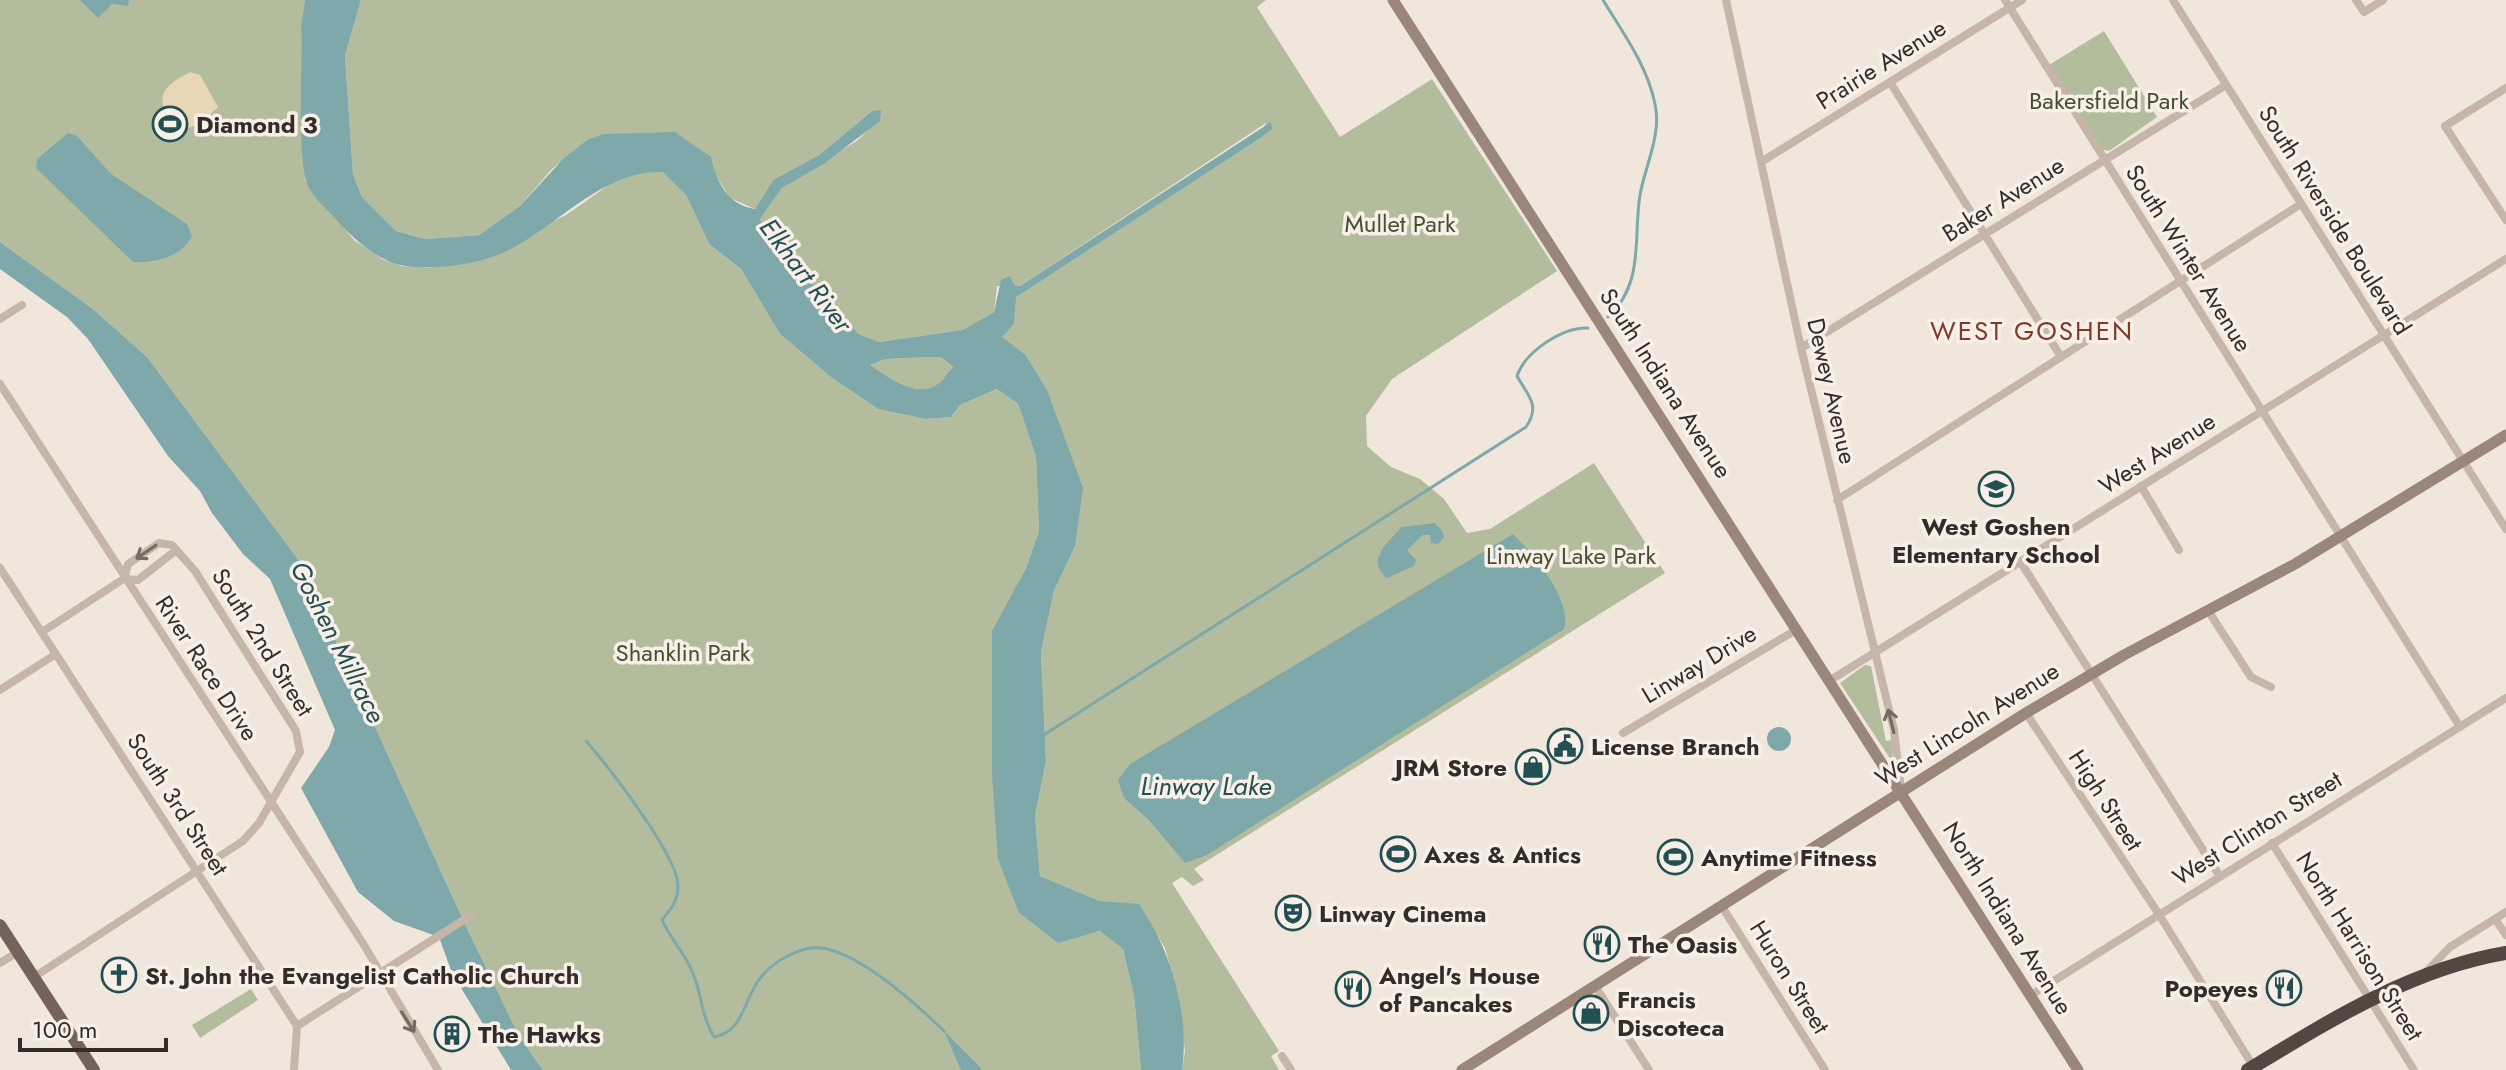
<svg xmlns="http://www.w3.org/2000/svg" width="2506" height="1070" font-family="Jost,sans-serif">
  <style>
    .green { fill: #b3bd9d }
    .sand { fill: #e8d7b5 }
    .water { fill: #7ea8aa; fill-rule: evenodd }
    .lines { fill: none; stroke-linecap: round; stroke-linejoin: round }
    .stream { stroke: #7ea8aa; stroke-width: 3 }
    .street { stroke: #c6b6a9; stroke-width: 8 }
    .secondary { stroke: #9a867b; stroke-width: 11 }
    .primary { stroke: #75635b; stroke-width: 12 }
    .highway { stroke: #544640; stroke-width: 14 }
    .oneway { stroke: #766a62 }
    .labels { text-anchor: middle; dominant-baseline: central; stroke-width: 7; stroke-linejoin: round; paint-order: stroke }
    .street-label { font-size: 24px; fill: #342c28; stroke: #f8f0e8 }
    .park-label { font-size: 24px; fill: #44502e; stroke: #f8f0e8 }
    .poi-label { font-size: 24px; font-weight: bold; fill: #342c28; stroke: #f8f0e8; text-anchor: start }
    .water-label { font-size: 26px; font-style: italic; fill: #224f52; stroke: #f8f0e8 }
    .neighbourhood-label { font-size: 26px; letter-spacing: 2px; fill: #7c3c29; stroke: #f8f0e8 }
  </style>
  <rect width="100%" height="100%" fill="#f0e6dc"/>
  <path class="green" d="M0 0H305L301 24 305 180 354 240 384 260 401 266 428 268 461 264 566 215 610 184 640 171 664 172 686 195 709 244 741 269 780 334 832 378 878 409 925 419 951 417 960 405 997 389 1018 404 1036 457 1039 531 1026 568 992 632V775L1019 913 1057 942 1101 931 1123 949 1134 996 1141 1070H543L519 1036 464 922 300 562 147 357 93 309 0 242Z
    M361 0H1266L1257 7 1340 137 1432 79 1557 271 1392 379 1366 416 1367 446 1391 467 1420 479 1444 499 1467 533 1490 529 1594 463 1665 573 1194 869 1204 880 1193 886 1182 877 1172 883 1279 1051 1271 1056 1279 1070H1182L1185 1051 1178 993 1165 948 1139 905 1100 901 1040 876 1035 816 1046 761 1041 652 1054 591 1075 546 1047 390 1026 355 1001 337 1014 324 1015 297 1259 139 1266 123 1020 286H997L994 312 964 330 879 342 857 334 836 307 819 295 793 251 768 234 760 219 782 188 858 140 868 130 872 111 819 155 773 180 755 209 730 198 714 173 587 140 552 169 520 206 479 235 425 239 396 231 362 197 353 174 345 56Z
    M2104 31 2157 117 2109 151 2101 149 2049 65Z
    M930 357H941L953 367C948 371 945 378 940 382 918 401 889 377 870 365L886 359Z
    M1865 665 1871 666 1886 741 1892 740 1893 763 1840 683Z
    M251 989 258 1000 200 1038 192 1025Z"/>
  <path class="sand" d="M190 72 200 75 218 107 201 123 186 129 168 119C154 92 168 84 190 72Z"/>
  <path class="water" d="M80 0H129L128 6 112 4 98 18Z
    M305 0H361L345 56 353 174 362 197 396 231 425 239 479 235 520 206 564 158 587 140 604 134 675 132 711 157C716 182 728 205 755 209L773 180 819 155 872 111 881 110 880 121 825 163 782 188 760 219 768 234 793 251 819 294 836 307 858 334 879 342 963 330 994 312 1001 280 1010 276 1015 286H1020L1271 122 1272 129 1259 139 1016 297 1014 324 1002 337 1026 355 1047 390 1083 488 1075 546 1054 591 1041 652 1046 761 1035 816 1040 876 1100 901 1139 904C1171 950 1190 1014 1182 1070H1141L1134 996 1123 949 1100 931 1058 943 1019 913 998 859 992 775V631L1026 568 1039 531 1036 457 1018 404 997 389 960 405 951 417 925 419 878 409 832 378 780 334 741 269 709 244 686 195 663 172C605 169 558 225 509 250 480 265 413 276 384 259 363 248 349 234 333 216 323 206 308 192 305 177 297 128 303 74 301 24ZM930 357H941L953 367C948 371 945 378 940 382 918 401 889 377 870 365L886 359Z
    M68 133 77 136 111 174 187 224 192 236C182 257 155 263 133 262L36 168 37 159Z
    M0 242 93 309 147 357 300 562 464 922 519 1036 543 1070H511L452 973 439 937 394 921 358 892 301 788 329 747 335 730 270 579 243 554 212 513 200 491 168 456 88 339 67 317 0 269Z
    M1434 523 1442 530 1444 537 1438 544 1431 543 1430 535H1423L1407 550 1416 560 1414 566 1387 578C1365 561 1388 542 1402 527Z
    M1513 534C1533 554 1573 600 1564 629L1207 855 1185 863 1148 819 1124 798 1118 780 1130 764Z
    M1767 739a12 12 0 1 1 24 0a12 12 0 1 1-24 0Z
    M944 1031 980 1067 982 1070H961Z"/>
  <g class="lines">
    <path class="stream" d="M1603 0C1623 33 1647 65 1655 104 1662 134 1645 166 1640 195 1633 237 1645 283 1608 317
      M1042 736 1526 427C1541 405 1528 396 1517 376 1525 352 1562 327 1588 328
      M586 741C607 765 680 858 678 887 678 901 670 910 662 920 672 942 690 959 696 982 703 1004 702 1016 714 1037 745 1031 743 999 761 977 773 962 801 945 821 948 860 953 916 1004 944 1031"/>
    <path class="street" d="M1726 0 1801 348 1894 730 1901 790
      M2005 0 2460 727
      M2173 0 2506 529
      M2356 0 2364 12 2383 0
      M1890 82 2061 357
      M2506 88 2445 126 2506 220
      M1761 162 2022 0
      M0 319 22 305
      M1801 348 2226 85
      M0 384 364 945 438 1070
      M2141 486 2179 550
      M1837 500 2301 204
      M2020 561 2219 875
      M0 568 297 1026 294 1070
      M126 579 138 580 175 551
      M2209 612 2251 677 2271 687
      M42 632 125 578
      M1829 681 2506 259
      M0 690 56 654
      M2026 713 2158 913 2255 1069
      M1623 733 1796 630
      M2272 843 2414 1070
      M1721 905 1825 1070
      M2495 919 2506 935
      M0 963 18 952
      M2425 973 2450 947 2506 912
      M34 977 243 841 259 823 300 752 296 731 195 571 172 545 159 543 128 564 125 576
      M1595 986 1649 1070
      M2031 995 2506 698
      M297 1026 470 916
      M1282 1056 1291 1070"/>
    <path class="secondary" d="M1393 0 2078 1070
      M1462 1070 2026 713 2124 655 2295 564 2506 435"/>
    <path class="primary" d="M0 925 94 1070"/>
    <path class="highway" d="M2248 1070C2329 1021 2411 969 2506 953"/>
  </g>
  <defs><path id="oneway-shaft" d="M-6 0H5M1.5-3L5.5 0L1.5 3" fill="none" stroke-width="1.6" stroke-linecap="round" stroke-linejoin="round" transform="scale(2)"/></defs>
  <g class="oneway">
    <use href="#oneway-shaft" transform="translate(146 552) rotate(146)"/>
    <use href="#oneway-shaft" transform="translate(1891 721) rotate(-104)"/>
    <use href="#oneway-shaft" transform="translate(408 1022) rotate(58)"/>
  </g>
  <defs>
    <g id="stadium-ring" transform="scale(1.8)"><circle r="9.5" fill="#f8f0e8" stroke="#224f52" stroke-width="1.5"/><path d="M0-5a6.5 5 0 1 0 0 10a6.5 5 0 1 0 0-10ZM-3.5-1.8h7v3.6h-7Z" fill="#224f52"/></g>
    <g id="school-ring" transform="scale(1.8)"><circle r="9.5" fill="#f8f0e8" stroke="#224f52" stroke-width="1.5"/><path d="M0-5L7-2L0 1L-7-2ZM-4 1L0 2.5L4 1V4Q0 6-4 4Z" fill="#224f52"/></g>
    <g id="civic-ring" transform="scale(1.8)"><circle r="9.5" fill="#f8f0e8" stroke="#224f52" stroke-width="1.5"/><path d="M-.6-6.5H3V-4.5H.6V-3L4-1V1h2V6H-6V1h2V-1L-.6-3ZM-1.2 2.5V6h2.4V2.5Z" fill="#224f52"/></g>
    <g id="shop-ring" transform="scale(1.8)"><circle r="9.5" fill="#f8f0e8" stroke="#224f52" stroke-width="1.5"/><path d="M-5-2.5h2.3a2.7 3.5 0 0 1 5.4 0H5L5.5 6h-11ZM-1.5-2.5h3a1.5 2.3 0 0 0-3 0Z" fill="#224f52"/></g>
    <g id="theatre-ring" transform="scale(1.8)"><circle r="9.5" fill="#f8f0e8" stroke="#224f52" stroke-width="1.5"/><path d="M-5-5.5Q0-4 5-5.5V0Q5 5 0 6Q-5 5-5 0ZM-3.3-2.5H-1v1.5H-3.3ZM1-2.5H3.3v1.5H1ZM-2.8 1Q0 5.5 2.8 1Z" fill="#224f52"/></g>
    <g id="restaurant-ring" transform="scale(1.8)"><circle r="9.5" fill="#f8f0e8" stroke="#224f52" stroke-width="1.5"/><path d="M-5-6h1v4h1v-4h1v4h1v-4h1v5L-1.5 .5V6h-2V.5L-5-1ZM5-6V6H3V1.5H1.5Q1.5-4 5-6Z" fill="#224f52"/></g>
    <g id="church-ring" transform="scale(1.8)"><circle r="9.5" fill="#f8f0e8" stroke="#224f52" stroke-width="1.5"/><path d="M-1.2-6h2.4v3.5h3.3v2.4h-3.3V6h-2.4V-.1h-3.3v-2.4h3.3Z" fill="#224f52"/></g>
    <g id="building-ring" transform="scale(1.8)"><circle r="9.5" fill="#f8f0e8" stroke="#224f52" stroke-width="1.5"/><path d="M-4-6H4V6H1V3H-1V6H-4ZM-2.5-4.3h1.7v1.8h-1.7ZM.8-4.3h1.7v1.8H.8ZM-2.5-1h1.7V.8h-1.7ZM.8-1h1.7V.8H.8Z" fill="#224f52"/></g>
  </defs>
  <g fill-rule="evenodd">
    <use href="#stadium-ring" x="170" y="124"/>
    <use href="#school-ring" x="1996" y="489"/>
    <use href="#civic-ring" x="1565" y="746"/>
    <use href="#shop-ring" x="1533" y="767"/>
    <use href="#stadium-ring" x="1398" y="854"/>
    <use href="#stadium-ring" x="1675" y="857"/>
    <use href="#theatre-ring" x="1293" y="913"/>
    <use href="#restaurant-ring" x="1602" y="944"/>
    <use href="#church-ring" x="119" y="975"/>
    <use href="#restaurant-ring" x="2284" y="988"/>
    <use href="#restaurant-ring" x="1353" y="989"/>
    <use href="#shop-ring" x="1591" y="1013"/>
    <use href="#building-ring" x="452" y="1034"/>
  </g>
  <g class="labels">
    <g class="street-label">
      <text transform="translate(1881 64) rotate(-32)">Prairie Avenue</text>
      <text transform="translate(2003 199) rotate(-32)">Baker Avenue</text>
      <text transform="translate(2335 220) rotate(58)">South Riverside Boulevard</text>
      <text transform="translate(2189 258) rotate(58)">South Winter Avenue</text>
      <text transform="translate(1666 383) rotate(57)">South Indiana Avenue</text>
      <text transform="translate(1832 391) rotate(77)">Dewey Avenue</text>
      <text transform="translate(2157 453) rotate(-32)">West Avenue</text>
      <text transform="translate(263 642) rotate(58)">South 2nd Street</text>
      <text transform="translate(1699 664) rotate(-31)">Linway Drive</text>
      <text transform="translate(207 668) rotate(57)">River Race Drive</text>
      <text transform="translate(1967 724) rotate(-32)">West Lincoln Avenue</text>
      <text transform="translate(2106 800) rotate(57)">High Street</text>
      <text transform="translate(178 804) rotate(57)">South 3rd Street</text>
      <text transform="translate(2257 828) rotate(-32)">West Clinton Street</text>
      <text transform="translate(2008 918) rotate(58)">North Indiana Avenue</text>
      <text transform="translate(2360 946) rotate(58)">North Harrison Street</text>
      <text transform="translate(1790 977) rotate(58)">Huron Street</text>
    </g>
    <g class="park-label">
      <text x="2109" y="100">Bakersfield Park</text>
      <text x="1400" y="223">Mullet Park</text>
      <text x="1571" y="555">Linway Lake Park</text>
      <text x="683" y="652">Shanklin Park</text>
    </g>
    <g class="poi-label">
      <text x="196" y="124">Diamond 3</text>
      <text x="1996" y="526" text-anchor="middle">West Goshen<tspan x="1996" dy="28">Elementary School</tspan></text>
      <text x="1591" y="746">License Branch</text>
      <text x="1507" y="767" text-anchor="end">JRM Store</text>
      <text x="1424" y="854">Axes &amp; Antics</text>
      <text x="1701" y="857">Anytime Fitness</text>
      <text x="1319" y="913">Linway Cinema</text>
      <text x="1628" y="944">The Oasis</text>
      <text x="145" y="975">St. John the Evangelist Catholic Church</text>
      <text x="1379" y="975">Angel's House<tspan x="1379" dy="28">of Pancakes</tspan></text>
      <text x="2258" y="988" text-anchor="end">Popeyes</text>
      <text x="1617" y="999">Francis<tspan x="1617" dy="28">Discoteca</tspan></text>
      <text x="478" y="1034">The Hawks</text>
    </g>
    <g class="water-label">
      <text transform="translate(806 275) rotate(53)">Elkhart River</text>
      <text transform="translate(338 642) rotate(63)">Goshen Millrace</text>
      <text x="1206" y="786">Linway Lake</text>
    </g>
    <g class="neighbourhood-label">
      <text x="2032" y="331">WEST GOSHEN</text>
    </g>
  </g>
  <path d="M20 1038v12h146v-12" fill="none" stroke="#342c28" stroke-width="4"/>
  <text x="32" y="1038" font-size="24" fill="#342c28" stroke="#f8f0e8" stroke-width="6" paint-order="stroke">100 m</text>
</svg>
